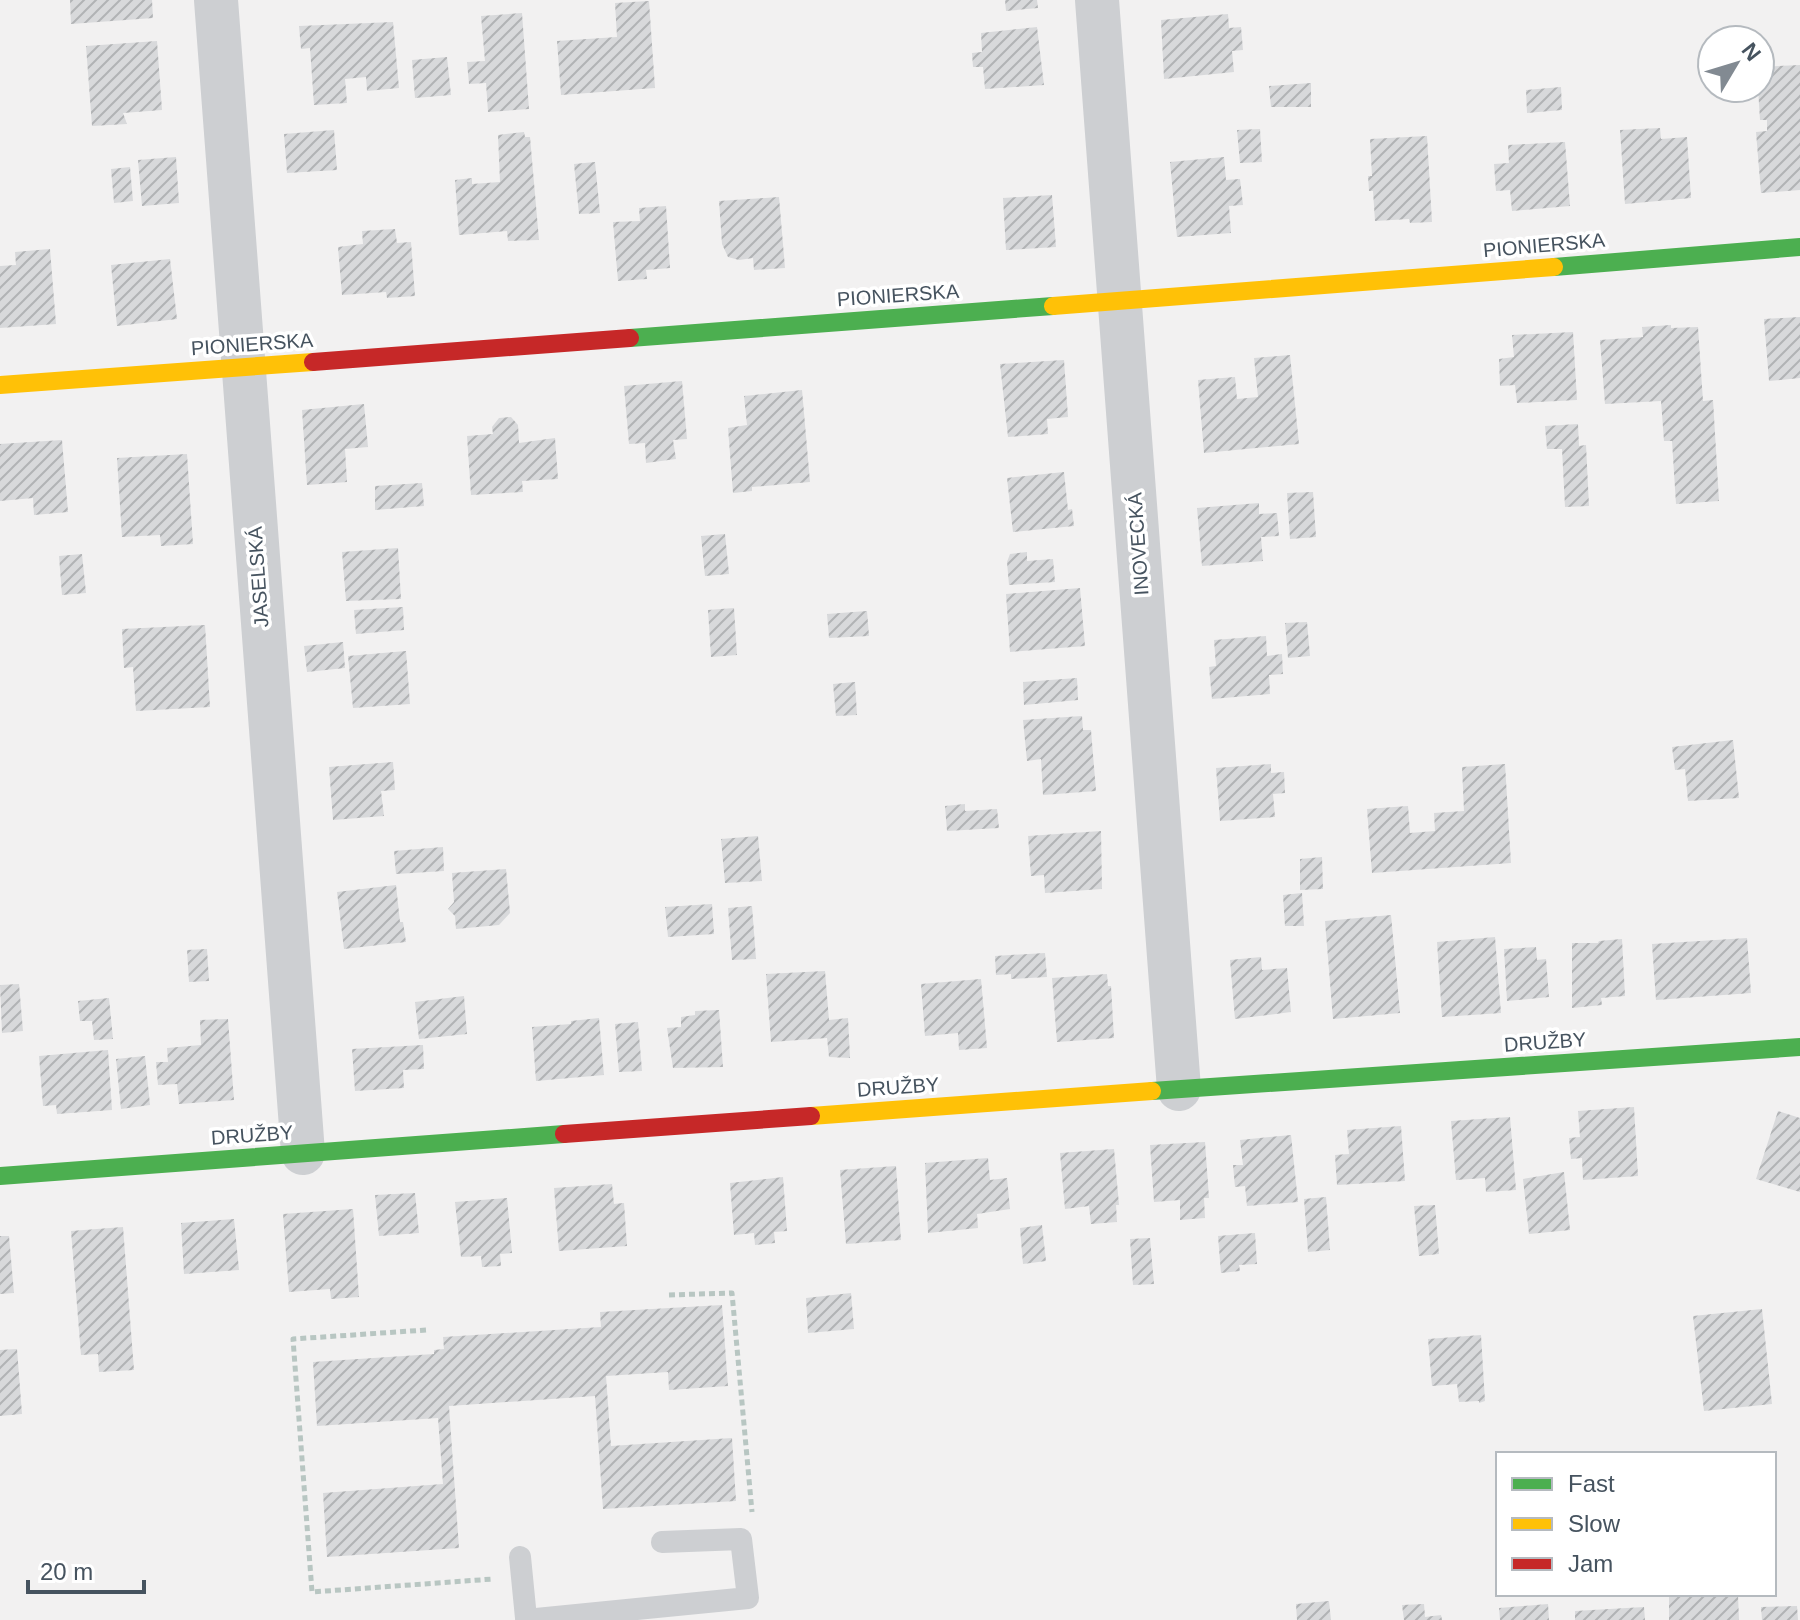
<svg xmlns="http://www.w3.org/2000/svg" width="1800" height="1620" font-family="Arial,sans-serif">
  <style>
    .building { fill: url(#building-hatch) }
    .lines { fill: none; stroke-linecap: round; stroke-linejoin: round }
    .path { stroke: #b8c6c2; stroke-width: 5; stroke-dasharray: 6 4; stroke-linecap: butt }
    .lane { stroke: #cdcfd2; stroke-width: 22 }
    .street { stroke: #cdcfd2; stroke-width: 44 }
    .fast { stroke: #4caf50; stroke-width: 18 }
    .slow { stroke: #ffc107; stroke-width: 18 }
    .jam { stroke: #c62828; stroke-width: 18 }
    .labels { text-anchor: middle; dominant-baseline: central; stroke-width: 7; stroke-linejoin: round; paint-order: stroke }
    .street-label { font-size: 20px; fill: #46535f; stroke: #fff }
  </style>
  <defs>
    <pattern id="building-hatch" width="6" height="6" patternUnits="userSpaceOnUse" patternTransform="scale(2)"><rect width="6" height="6" fill="#d8d9db"/><path d="M-1 1l2-2M0 6l6-6M5 7l2-2" fill="none" stroke="#b1b3b5"/></pattern>
  </defs>
  <rect width="100%" height="100%" fill="#f2f1f1"/>
  <path class="building" d="M70 0H152L153 18 71 24Z
    M1005 0H1037L1038 8 1006 11Z
    M649 1 655 88 561 95 557 41 617 37 615 3Z
    M522 13 529 109 488 112 486 83 469 84 467 62 485 61 481 16Z
    M1228 14 1229 28 1241 27 1243 50 1232 51 1234 72 1164 79 1161 20Z
    M393 22 399 88 367 91 366 77 345 79 347 103 314 105 310 48 301 49 299 26Z
    M1037 27 1044 85 985 89 983 67H973L972 53 982 52 981 33Z
    M157 41 162 110 123 113 127 124 92 126 86 46Z
    M447 57 451 95 415 98 412 60Z
    M1800 65V190L1761 193 1756 132 1767 131V120H1760L1758 88H1760V67Z
    M1311 83V107H1271L1269 86Z
    M1561 87 1562 110 1527 113 1526 90Z
    M1660 128 1661 139 1687 137 1691 198 1625 204 1620 130Z
    M1260 129 1262 162 1240 163 1237 130Z
    M334 130 337 170 287 173 284 134Z
    M524 132 525 137H530L539 240 508 241 507 231 459 235 455 180 472 178V184L500 182 498 135Z
    M1427 136 1432 222 1410 223 1409 219 1375 221 1373 191H1369L1368 176H1372L1370 139Z
    M1565 142 1570 206 1512 211 1510 190 1496 191 1494 164 1509 163 1508 145Z
    M176 157 179 203 142 206 138 160Z
    M1224 157 1226 180 1240 179 1243 205 1229 206 1231 233 1177 237 1170 162Z
    M595 162 600 213 579 214 574 164Z
    M130 167 133 201 114 203 111 169Z
    M1052 195 1056 247 1006 250 1003 198Z
    M779 197 785 268 754 270 753 258 739 260 728 257 722 244 719 201Z
    M666 206 670 268 646 270 647 279 618 281 613 222 640 221 639 208Z
    M395 229 397 243 411 242 415 296 387 298 386 292 342 295 338 247 363 244 362 231Z
    M50 249 56 324 0 328V266L16 265 15 252Z
    M170 259 177 319 117 326 111 265Z
    M1800 317V378L1769 381 1764 319Z
    M1671 325V328L1698 327 1703 401 1713 400 1719 501 1676 504 1672 441H1664L1661 401 1605 404 1600 340 1643 337 1642 327Z
    M1573 332 1577 400 1517 403 1515 385 1500 386 1499 359 1514 357 1512 335Z
    M1290 355 1299 444 1204 453 1198 380 1235 377 1237 399 1258 397 1254 358Z
    M1064 360 1068 417 1047 419 1048 434 1008 437 1000 364Z
    M682 381 687 439 673 440 676 459 646 463 645 443 629 444 624 386Z
    M802 390 810 482 752 487V491L733 493 728 428 747 425 744 396Z
    M364 404 368 447 345 449 347 482 307 485 302 410Z
    M511 417 518 425 519 443 555 438 558 479 522 481 523 492 471 495 467 436 493 434 492 427 499 418Z
    M1578 424 1579 446 1586 445 1589 506 1565 507 1562 449H1547L1545 426Z
    M62 440 68 512 34 515 33 498 0 501V444Z
    M187 454 193 544 161 546 160 535 122 537 117 458Z
    M1064 472 1068 510 1072 509 1074 526 1013 532 1007 478Z
    M422 483 424 506 375 510V486Z
    M1313 492 1316 537 1290 539 1287 493Z
    M1259 503V514L1277 513 1279 536 1261 537 1263 561 1202 566 1197 508Z
    M725 534 729 574 705 576 701 536Z
    M398 548 401 599 346 601 342 552Z
    M1027 552V561L1053 559 1055 582 1009 585 1007 562 1010 554Z
    M82 554 86 593 62 595 59 556Z
    M1080 588 1085 646 1010 652 1006 594Z
    M403 607 404 630 356 634 354 610Z
    M734 608 737 655 711 657 708 610Z
    M867 611 869 636 829 638 827 614Z
    M1307 622 1310 656 1288 658 1285 623Z
    M205 625 210 707 136 711 133 667 124 668 122 629Z
    M1266 636 1267 656 1282 654 1283 674 1269 675 1270 694 1212 699 1209 667 1216 666 1214 640Z
    M343 642 345 668 307 672 304 646Z
    M406 651 410 704 353 708 348 656Z
    M1077 678 1078 700 1024 705 1023 682Z
    M855 682 857 715 836 716 833 684Z
    M1082 716 1083 730H1091L1096 791 1043 795 1041 759 1027 761 1023 720Z
    M1733 740 1739 798 1688 801 1685 769 1675 770 1672 747Z
    M393 762 395 790 381 791 384 816 333 820 329 767Z
    M1271 764V773L1284 772 1285 793 1273 794 1275 817 1220 821 1216 768Z
    M1505 764 1511 863 1372 873 1367 809 1408 806 1410 833 1435 831 1434 813 1464 811 1462 767Z
    M965 804V811L997 809 999 828 947 831 945 806Z
    M1101 831 1102 889 1045 893 1044 875 1031 876 1028 836Z
    M758 836 762 881 725 883 721 839Z
    M443 847 444 871 396 874 394 851Z
    M1322 857 1323 889 1300 890V859Z
    M506 869 510 913 499 925 456 929 455 916 448 909 454 902 452 873Z
    M396 885 400 922H403L406 942 344 949 337 892Z
    M1302 893 1304 926H1285L1283 895Z
    M712 904 714 934 668 937 665 907Z
    M752 906 756 959 732 960 728 908Z
    M1391 915 1400 1013 1333 1019 1325 921Z
    M1495 937 1501 1013 1442 1017 1437 942Z
    M1747 938 1751 993 1656 1000 1652 944Z
    M1622 939 1625 996 1601 998 1602 1005 1572 1008V943H1598L1599 941Z
    M1536 947 1537 960 1546 959 1549 997 1507 1001 1504 949Z
    M207 949 209 981 189 982 187 950Z
    M1045 953 1047 977 1011 979V974L996 975 995 956Z
    M1261 957 1262 970 1287 968 1291 1012 1235 1019 1230 960Z
    M825 971 829 1020 848 1018 850 1058 829 1057 827 1038 771 1042 766 974Z
    M1107 974 1108 986H1111L1114 1038 1057 1042 1052 978Z
    M981 979 987 1048 959 1050 958 1033 925 1036 921 984Z
    M19 984 23 1031 2 1033 0 985Z
    M464 996 467 1034 419 1039 415 1002Z
    M109 998 113 1039 94 1040 92 1021H80L78 1001Z
    M719 1010 723 1067 673 1068 667 1028 681 1027V1017L695 1015V1011Z
    M599 1018 604 1075 536 1081 532 1027 571 1024V1021Z
    M228 1019 234 1100 179 1104 177 1084 158 1085 156 1062H168L167 1048 201 1045 200 1020Z
    M638 1022 642 1071 619 1072 615 1024Z
    M423 1045 424 1069 403 1070 404 1088 355 1091 352 1049Z
    M108 1050 112 1110 57 1114 56 1105 43 1106 39 1056Z
    M145 1056 150 1105 121 1109 116 1059Z
    M1634 1107 1638 1176 1583 1180 1582 1158 1571 1159 1569 1138 1580 1137 1578 1111Z
    M1778 1111 1800 1118V1192L1756 1179Z
    M1510 1117 1516 1190 1486 1192 1485 1178 1456 1180 1451 1121Z
    M1401 1126 1405 1181 1337 1185 1335 1155 1349 1154 1347 1130Z
    M1291 1135 1298 1202 1247 1206 1245 1186 1235 1187 1233 1165H1243L1240 1140Z
    M1205 1142 1209 1198H1204L1205 1218 1180 1220V1200L1154 1202 1150 1145Z
    M1114 1149 1119 1205H1116L1117 1222 1091 1224 1089 1206 1065 1209 1060 1153Z
    M988 1158 990 1180 1007 1178 1010 1209 977 1214 978 1228 928 1233 925 1163Z
    M896 1166 901 1240 846 1244 840 1170Z
    M1564 1172 1570 1230 1529 1234 1523 1179Z
    M783 1177 787 1231 774 1232 775 1243 755 1245 754 1233 734 1235 730 1183Z
    M612 1184 614 1204 624 1203 627 1246 559 1251 554 1188Z
    M415 1193 419 1233 379 1236 375 1195Z
    M1326 1197 1330 1250 1308 1252 1304 1199Z
    M507 1198 512 1253 500 1254 501 1266 482 1267 481 1256 461 1257 455 1202Z
    M1435 1205 1439 1254 1419 1256 1414 1206Z
    M353 1209 359 1297 331 1299 330 1289 289 1292 283 1214Z
    M234 1219 239 1270 184 1274 181 1223Z
    M1042 1225 1046 1261 1023 1264 1020 1228Z
    M123 1227 134 1370 99 1372 98 1354 81 1355 71 1231Z
    M1255 1233 1257 1264 1239 1265 1240 1271 1221 1273 1218 1236Z
    M0 1236H9L14 1293 0 1294Z
    M1150 1238 1154 1284 1133 1285 1130 1239Z
    M851 1293 854 1329 808 1333 806 1298Z
    M722 1305 728 1386 669 1390 668 1372 606 1376 611 1446 732 1438 736 1501 603 1509 595 1396 449 1406 459 1548 327 1557 323 1493 443 1484 438 1418 317 1426 313 1362 434 1354V1350L444 1349 443 1337 601 1327 600 1312Z
    M1762 1309 1772 1404 1704 1411 1693 1316Z
    M1481 1335 1485 1401 1479 1403V1401L1459 1402 1457 1384 1432 1386 1428 1339Z
    M17 1349 22 1414 0 1416V1350Z
    M1738 1595 1739 1620H1669V1597Z
    M1329 1601 1331 1620H1297L1296 1604Z
    M1424 1604 1425 1617 1441 1615 1442 1620H1404L1402 1605Z
    M1548 1604 1549 1620H1500L1499 1608Z
    M1797 1606 1798 1620H1762L1761 1607Z
    M1644 1607 1645 1620H1575V1611Z"/>
  <g class="lines">
    <path class="path" d="M669 1295 732 1293 752 1512
      M426 1330 293 1339 312 1592 493 1579"/>
    <path class="lane" d="M520 1557 526 1618
      M526 1620 748 1598 741 1539 662 1542"/>
    <path class="street" d="M216 0 303 1153
      M1097 0 1179 1089"/>
    <path class="fast" d="M1554 267 1800 247
      M630 338 1053 306
      M1152 1091 1800 1047
      M0 1176 564 1134"/>
    <path class="slow" d="M1053 306 1554 267
      M0 385 313 362
      M811 1116 1152 1091"/>
    <path class="jam" d="M313 362 630 338
      M564 1134 811 1116"/>
  </g>
  <g class="labels">
    <g class="street-label">
      <text transform="translate(1544 245) rotate(-5)">PIONIERSKA</text>
      <text transform="translate(898 295) rotate(-4)">PIONIERSKA</text>
      <text transform="translate(252 344) rotate(-4)">PIONIERSKA</text>
      <text transform="translate(1138 544) rotate(-94)">INOVECKÁ</text>
      <text transform="translate(258 577) rotate(-94)">JASELSKÁ</text>
      <text transform="translate(1545 1042) rotate(-4)">DRUŽBY</text>
      <text transform="translate(898 1087) rotate(-4)">DRUŽBY</text>
      <text transform="translate(252 1135) rotate(-4)">DRUŽBY</text>
    </g>
  </g>
  <rect x="1496" y="1452" width="280" height="144" fill="#ffffff" stroke="#b5babf" stroke-width="2"/>
  <rect x="1512" y="1478" width="40" height="12" fill="#4caf50" stroke="#b5babf" stroke-width="2"/>
  <text x="1568" y="1492" font-size="24" fill="#46535f">Fast</text>
  <rect x="1512" y="1518" width="40" height="12" fill="#ffc107" stroke="#b5babf" stroke-width="2"/>
  <text x="1568" y="1532" font-size="24" fill="#46535f">Slow</text>
  <rect x="1512" y="1558" width="40" height="12" fill="#c62828" stroke="#b5babf" stroke-width="2"/>
  <text x="1568" y="1572" font-size="24" fill="#46535f">Jam</text>
  <g transform="translate(1736 64) rotate(52)"><circle r="38" fill="#ffffff" stroke="#b5babf" stroke-width="2"/>
  <path d="M0-6L14 30L0 20L-14 30Z" fill="#828a92"/>
  <text y="-12" font-size="22" font-weight="bold" text-anchor="middle" fill="#46535f">N</text>
  </g>
  <path d="M28 1580v12h116v-12" fill="none" stroke="#46535f" stroke-width="4"/>
  <text x="40" y="1580" font-size="24" fill="#46535f" stroke="#ffffff" stroke-width="6" paint-order="stroke">20 m</text>
</svg>
